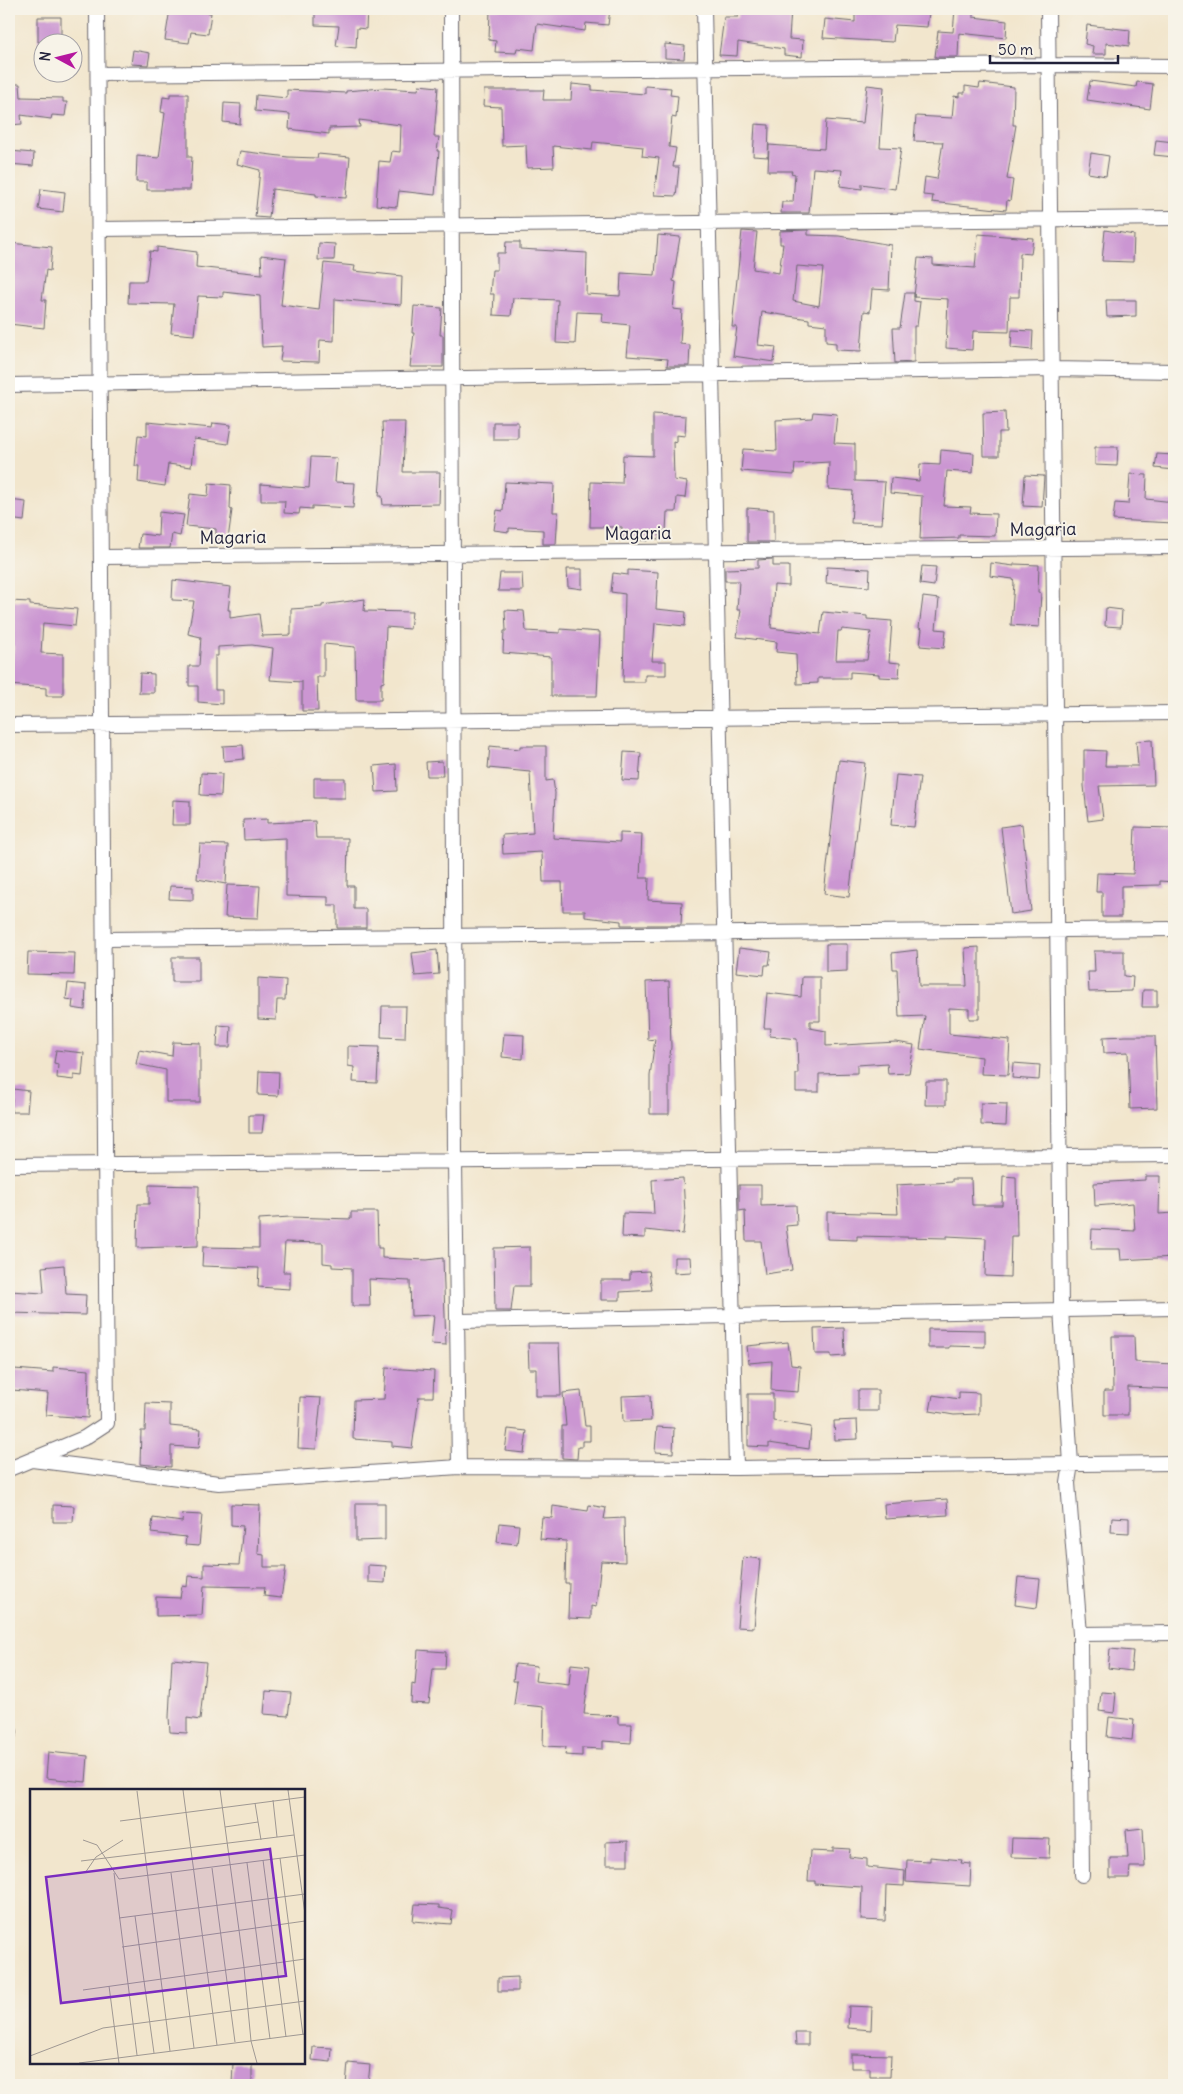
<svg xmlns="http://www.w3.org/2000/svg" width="1183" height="2094" font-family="Delius,sans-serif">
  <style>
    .building { fill: #cb96d2; fill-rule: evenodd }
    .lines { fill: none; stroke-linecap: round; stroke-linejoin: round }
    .minor-casing { stroke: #6b676e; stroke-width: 16 }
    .minor { stroke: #fff; stroke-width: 14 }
    .labels { text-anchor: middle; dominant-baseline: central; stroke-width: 4; stroke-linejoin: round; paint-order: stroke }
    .street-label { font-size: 18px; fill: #22223b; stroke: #f7f3e8 }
    .inset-road { fill: none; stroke: #9f9893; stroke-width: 1 }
    .view { fill: #7b2cbf; fill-opacity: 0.15; stroke: #7b2cbf; stroke-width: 2.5 }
    .inset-edge { fill: none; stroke: #22223b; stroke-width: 2.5 }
  </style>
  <rect width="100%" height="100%" fill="#f7f3e8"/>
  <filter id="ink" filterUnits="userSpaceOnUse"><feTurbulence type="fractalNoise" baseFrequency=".02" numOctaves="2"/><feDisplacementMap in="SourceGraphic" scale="10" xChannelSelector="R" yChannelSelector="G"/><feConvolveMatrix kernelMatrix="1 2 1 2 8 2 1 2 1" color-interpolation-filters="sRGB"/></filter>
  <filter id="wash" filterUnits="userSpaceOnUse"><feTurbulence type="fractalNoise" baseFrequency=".0096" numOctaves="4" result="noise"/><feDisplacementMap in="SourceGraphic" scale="20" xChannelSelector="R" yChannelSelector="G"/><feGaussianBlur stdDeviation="1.12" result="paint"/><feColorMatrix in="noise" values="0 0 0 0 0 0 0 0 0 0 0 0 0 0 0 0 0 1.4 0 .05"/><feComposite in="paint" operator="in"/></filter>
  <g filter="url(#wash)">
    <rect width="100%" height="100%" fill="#f2e6cd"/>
    <g id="blocks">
      <path class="building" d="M170 9H189V11L211 13 208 34 191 32 189 43 165 40Z
        M315 9H367L366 29 357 28 356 48 336 46 339 26 315 25Z
        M490 9H610L608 25 586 23 585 31 537 24 534 50 517 48 516 53 495 52 496 41 489 40Z
        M739 9H791L789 39 803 40 802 57 784 55V49L738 42 737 56 719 55 724 17H738Z
        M855 9H914V11L929 13 927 27 895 25 893 42 823 38 825 19 855 22Z
        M955 9H973V17L1007 21 1006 38 959 33 958 57H935L938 31 953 32Z
        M38 17H61V42H38Z
        M1087 25 1130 30 1129 46 1106 43V54H1092L1093 46 1085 44Z
        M665 44 685 46 684 59 665 58Z
        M133 50 150 53 148 65 131 64Z
        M1090 81 1136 87 1137 82 1153 84 1150 109 1087 100Z
        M980 83 1014 87 1013 125H1016L1007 179 1013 180 1010 201 1007 200 1006 210 932 202 933 196 923 195 925 177 937 179 943 142 914 141 916 116 952 118 954 96 959 97V93H965V86L979 88Z
        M9 84H20L21 97 63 98V102H67L65 116 52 115 51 119 21 115 22 124 9 125Z
        M572 84 592 86V90L645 94V86L671 88 670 95 678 96 676 118 672 117 669 147 676 148 673 167H679L676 196 654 195 659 158 642 156 643 147 593 142 592 150 553 146 554 167 527 168 526 145 502 146 501 107 483 106 484 90H544L543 100H571Z
        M419 85 438 87 434 137H439L437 151H439L435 195 399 191 397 207 376 205 379 161 390 162 392 151 400 152 401 125 359 120 360 127 329 128V134L289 129 290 114 255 111 256 95 287 98V90L346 93V91L382 88 418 90Z
        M867 85 884 87 880 147 901 148 895 189 862 184V189L840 186 842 170 813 168 809 213H781L782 202H793L795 174 791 173 792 171H768L769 145 824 149 826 120 863 123Z
        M170 94H188V157H192L190 190H147V182H136L137 156 159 158 165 113 161 112 163 97 170 98Z
        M224 103 241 104 240 124 223 122Z
        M755 124 769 125 768 157 753 156Z
        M1156 140 1174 142V157L1154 155Z
        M9 151 34 153 33 166 9 164Z
        M240 151 288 157 317 158 318 154 350 157 346 198 316 196V194L272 189 269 218 255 217 260 170 237 164Z
        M1091 153 1109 156 1106 176 1088 173Z
        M41 189 65 192 63 212 38 209Z
        M808 230V235L839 236 891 245 889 290 872 289 870 312 864 311 861 351 836 350V343L826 342V325L809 323V319L762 312 758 345 776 347 774 362 733 356 737 327H732L742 231 757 232 753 269 779 273 783 244H780V231ZM797 266 823 268 819 306 793 301Z
        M1105 230 1134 235 1133 262 1102 261Z
        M978 234 1033 238 1031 254 1020 253 1019 297H1010L1009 332 973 331 972 350 946 348 948 299 914 297 918 258 933 259V265L975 268Z
        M658 235 680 237 673 281 676 282 673 309 682 310 680 344 690 345 689 366H667L668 359 627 356 630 325 602 322 603 313 577 312 575 344 556 343 558 300 513 298 511 316 493 315 494 294H490L492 270H497V253H505L506 242H520V249L587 253 586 294 620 296 621 273 655 275Z
        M9 243 52 247 50 271 46 270 42 300H46L44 328 9 324Z
        M319 243 335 244 334 260H318Z
        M157 247 197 252 196 267 262 274 261 255 286 258 281 305 319 310 324 263 355 266 354 271 402 276 401 305 335 299 334 341 320 340 319 362 280 361 282 346 262 347 260 296 223 292V297L198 296 194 335 171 333 174 304 128 303 129 281H146L150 251 157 252Z
        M905 293H914V301L920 302 917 326H914V362L895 363 893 328H900Z
        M1106 300H1136V316L1107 317Z
        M414 306 442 308 440 335H443V367H410L414 333H412Z
        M1012 330 1033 331 1032 350 1011 348Z
        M813 412 837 414 834 443 855 444V481L885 482 882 524 851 523 853 491 828 489 829 462 795 464 794 475 741 471 743 449 777 451 776 420 812 418Z
        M1005 412 1006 432H999V456H984L983 413Z
        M653 414 686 416 685 436 676 435V442L673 441 674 480 687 482 685 498 677 497 676 512H667L666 531H660L659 539 648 538V541L622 538V527H590L591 482 622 483 623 455 653 456Z
        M147 422 212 428 213 423 231 425 228 444 194 439 191 467 168 464 165 486 138 482 139 466H135L138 435 147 436Z
        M382 422H405L403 472H440L439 504 383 505 382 496H379L383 446Z
        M493 422H518V439H493Z
        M1095 447H1118L1117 466 1095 465Z
        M941 450 974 453 973 473 947 471 944 506 971 507 970 513 996 514 995 536 959 535V538L920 539 922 496 890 493 891 478 919 481 920 464 940 465Z
        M1157 454 1174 455V470L1155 468Z
        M311 457 337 458 335 482 355 483 353 508 312 506V509L300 508 299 514 284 513 285 501H261V484L309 488Z
        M1130 474 1147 475 1146 499 1174 502V523L1113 520 1115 503 1128 504Z
        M1025 475 1044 476 1042 507 1023 506Z
        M505 482 554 484 553 512H558L556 544H543V530L509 528V532L494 530 497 510 503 511Z
        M209 483 231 485 230 509 232 510 228 539H216V529L186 526 190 494 208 496Z
        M9 500 26 502 24 521 9 519Z
        M747 508 774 510V542H747Z
        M159 512 184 515 180 536 172 534 170 548H138L140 534 158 536Z
        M773 559V566H789V586L774 585 771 628 820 634 823 612 867 616V619L892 621 889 662 900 663 899 678 879 677V674L850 672V678H818V683L797 684 796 654 776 652 777 642 737 637 741 610H737L739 581H725V569L758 568V560ZM842 629 871 632 867 660H836L838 631H841Z
        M991 563 1014 566V564L1039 565 1038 592 1041 593 1039 627 1011 625 1014 583 1013 579 990 576Z
        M922 566 936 567 934 586 920 584Z
        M827 567 870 569 869 587 826 583Z
        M567 569H582V589L568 587Z
        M628 570 658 572 656 609 686 612 685 626 655 623 652 661H666V675H645V682H623L625 594 611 592 613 573 628 575Z
        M500 573H522L523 591H498Z
        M173 580 231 587 228 610H230V618L259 614 262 636 291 635V609L322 607V605L365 599 364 611 412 612 410 629 386 627 384 682 381 683V700H356L355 647 324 644V677H317L318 711H302V682L270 680 273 648 252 645 218 647V656H215V690H222V704L198 702V686H189V666H199L201 637 188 634 194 601 172 600Z
        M923 597 939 599 936 629 946 630 944 648 920 646 922 629 919 628Z
        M9 601 30 602V605L77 609 75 626 43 623 41 653 63 654V696H46V688L9 685 14 646 9 645Z
        M1106 608 1122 610 1121 627 1105 626Z
        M505 610 524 611 526 631 560 633V629L600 632 597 696H551V657L503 653 504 631H506Z
        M140 673 154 674V693H139Z
        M1152 740 1154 785 1099 786 1103 819 1088 821 1084 786V750L1106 751 1105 766H1138L1136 741Z
        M243 745 244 759 224 761 223 746Z
        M490 746 520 749V746H546V781L553 780 555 793 553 838 620 842V833L642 834 640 878H649L648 900 682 902 681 925H621V921L585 917V911H563L562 882H543L542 852 503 854 502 835 533 833 530 772 488 768Z
        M624 752 641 753 639 781 622 780Z
        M839 760 865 763 849 897 824 894Z
        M442 761 443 776H427L426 762Z
        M396 764 397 791 376 792 374 766Z
        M201 773 222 774 221 796 200 795Z
        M896 775 920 777 914 827 891 825Z
        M314 778H345V798H314Z
        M173 800 190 801V825H172Z
        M267 819V823L315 821 316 838H348L347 886H354V909H366V928H337V905H328V897L286 896V838L244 840 243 820Z
        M1022 824 1031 911 1011 914 1001 827Z
        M1135 827 1174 828V882L1160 881V885L1121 886V917H1102V892H1096L1097 873 1133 874Z
        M200 844 228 845 226 884 197 879Z
        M227 885 260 886 258 918 225 917Z
        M170 886 193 887V900L169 899Z
        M826 944H847V971L826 972Z
        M979 947V1019H969V1009L949 1008V1034L1010 1040 1008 1075 981 1074 982 1057 920 1049 925 1016 899 1017 897 969H893L892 953 917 950 919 986H967L965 948Z
        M739 948 771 952 769 965H765L764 975 736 972Z
        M437 950 439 974 415 976 412 953Z
        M1094 951H1124V976L1133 977 1132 991 1089 992 1088 972H1095Z
        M28 952 75 953 74 975 27 974Z
        M172 957H199V982H172Z
        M802 977H820V1021H810V1028L826 1031V1046L896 1042 914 1045 909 1073 888 1074 887 1063 857 1065V1073L819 1074V1092H796V1074H798L797 1039 770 1036 771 1028H764L767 993 801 997Z
        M258 978 286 980 285 1000H277L276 1020 258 1019Z
        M669 981 671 1047 669 1064V1114H650V1076L655 1039 648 1040 646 982Z
        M68 983 86 985 85 1010 72 1008 73 1000 66 999Z
        M1143 990H1157V1007H1142Z
        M382 1006H406L405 1038 381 1037Z
        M218 1025 231 1026 230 1047H217Z
        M504 1034 524 1035 523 1059 502 1057Z
        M1126 1036H1155L1157 1108 1130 1109 1128 1052 1104 1053 1103 1037Z
        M173 1042 200 1043V1102H166V1070L136 1064 139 1050 172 1056Z
        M348 1046 379 1047 377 1083 353 1082 354 1067 348 1066Z
        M56 1050 84 1053 82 1076 74 1075V1080L57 1078 58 1064 54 1063Z
        M1013 1063 1040 1065 1039 1080 1012 1078Z
        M259 1071 279 1072 278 1096 258 1095Z
        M926 1081H946V1105H925Z
        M13 1089 29 1091 27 1112H11Z
        M981 1103 1007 1104 1006 1126 981 1125Z
        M249 1115H264L262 1133H249Z
        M1003 1176 1016 1177 1017 1236H1011L1010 1277 985 1276 986 1238 947 1236V1238L857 1236V1240L827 1239V1212L898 1214 896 1185 952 1182V1179H971L972 1205H1002Z
        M1145 1176H1160L1159 1214 1174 1213V1257L1121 1260 1120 1249H1091L1092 1229 1135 1231 1133 1203 1095 1206 1094 1183 1145 1180Z
        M683 1178 685 1214 683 1234 645 1230V1238L622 1237 623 1213 654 1214 652 1180Z
        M149 1185 199 1186 198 1246 137 1248 138 1204H149Z
        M739 1185H761V1206L796 1205 797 1225 786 1226 792 1270 765 1274 761 1241H746L745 1210 739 1211Z
        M351 1212H377L378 1248H382V1258L427 1260 443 1258 446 1345 431 1344 434 1315 411 1316 410 1281 369 1279 370 1306H352V1268L332 1267V1264L323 1263V1243L285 1242 283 1272H290V1289L258 1287 259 1268 202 1266 203 1247 259 1248V1219L290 1217 351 1219Z
        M530 1247V1286H514L511 1311H495L494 1248Z
        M674 1257H690L691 1272 674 1273Z
        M64 1265 66 1294 86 1295 85 1315 9 1313V1291L44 1293 42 1267Z
        M649 1271 652 1290 620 1292V1300H601V1280H630V1272Z
        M844 1328 845 1356 831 1357V1354H815L814 1329Z
        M928 1329 985 1330V1347L949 1346V1348H928Z
        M1112 1336H1134L1135 1362 1174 1364V1389L1128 1387V1415H1104V1391H1113Z
        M788 1342 791 1365 800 1366 798 1392 771 1390 772 1361 749 1363 747 1346Z
        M528 1343H559L561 1396H536V1369H529Z
        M53 1367 89 1370 88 1418 46 1415 48 1393 12 1390 14 1369 53 1372Z
        M386 1368 434 1371 433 1397H419L412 1448 392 1446V1442L353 1439 354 1400 384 1399Z
        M858 1390H878V1411H858Z
        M581 1391 585 1426H590V1441H582V1447H578L577 1459 562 1458V1426H566L563 1393Z
        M959 1392 979 1393V1414L954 1415 930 1411 933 1395 959 1399Z
        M748 1394H773V1421L811 1427 809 1449 769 1443V1447L748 1446Z
        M650 1395 651 1421 623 1422 622 1396Z
        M300 1397 321 1398 316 1449 298 1448Z
        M146 1403 170 1404V1426L201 1429 199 1448 171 1446V1467L140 1464 141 1431H145Z
        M857 1420 858 1439 835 1440 834 1421Z
        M657 1427 674 1428 673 1453 655 1452Z
        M508 1429 527 1431 524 1453 505 1451Z
        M947 1499 948 1515 885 1519 884 1504Z
        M356 1503H385V1540L356 1541Z
        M231 1504 260 1505 258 1554 264 1555V1567H286L281 1598 264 1596 265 1587 204 1586 202 1615 156 1616V1597L180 1598 182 1586 187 1587 188 1576 204 1577V1564L239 1565 243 1526 231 1525Z
        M53 1505 74 1506 73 1522H53Z
        M589 1505 606 1508 604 1519 624 1518 625 1562 601 1561 596 1607 591 1606V1619L568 1618 569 1583H565L566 1541 540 1539 542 1517 552 1518 553 1506 588 1511Z
        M183 1514 202 1515 199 1546 185 1545 186 1537 151 1533 153 1518 182 1522Z
        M1112 1517 1129 1518V1533L1111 1532Z
        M499 1523 519 1525 517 1544 497 1542Z
        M743 1557 760 1559 754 1628 737 1627Z
        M368 1565 386 1566 385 1583 368 1582Z
        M1018 1577 1040 1579 1037 1608 1015 1605Z
        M1110 1649 1133 1651 1131 1671 1108 1668Z
        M418 1650 446 1652 445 1669H433L429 1704 411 1703 412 1684 415 1685Z
        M172 1659 206 1662 200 1720 187 1718V1733L170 1732 169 1717Z
        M515 1664 537 1666 535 1681 569 1685 571 1664 590 1666 584 1714 618 1716V1724H632L631 1743 603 1741V1749L582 1748V1756L565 1755 566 1747 543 1746 544 1707 514 1704 517 1681H513Z
        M266 1691 291 1693 288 1716 264 1714Z
        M1101 1692 1116 1693 1114 1713 1099 1711Z
        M1109 1717 1134 1720 1132 1740 1107 1737Z
        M48 1752 88 1756 86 1782 46 1778Z
        M1143 1828 1145 1867H1130L1129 1878H1110V1858H1128L1126 1830Z
        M1012 1838 1050 1839 1049 1858 1011 1857Z
        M628 1841V1865H606V1842Z
        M833 1848 850 1849 849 1857 867 1859V1867L905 1871 904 1886 886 1885 885 1921 861 1920 862 1887 815 1884V1881H808L810 1851 833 1852Z
        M930 1857 962 1860 961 1863 971 1864 970 1886 906 1882 907 1860 930 1861Z
        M415 1904 439 1905V1908L453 1910 451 1924 413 1921Z
        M518 1977V1991H498V1978Z
        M849 2006 872 2007 871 2030 848 2028Z
        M795 2032H808V2045H796Z
        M313 2047 332 2048 331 2062 312 2060Z
        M851 2054 891 2055 890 2077H870V2068H851Z
        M233 2063H252V2085H232Z
        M348 2063 370 2065 368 2085H346Z"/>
    </g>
  </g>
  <g filter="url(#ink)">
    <use href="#blocks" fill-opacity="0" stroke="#6b676e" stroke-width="1"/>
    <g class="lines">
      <g class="minor-casing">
        <path id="minor" d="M451 9 455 1162 459 1467
          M704 9 736 1468
          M1048 9 1061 1309 1071 1464 1068 1483 1080 1634 1082 1875
          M98 74 1049 65 1174 66
          M99 229 1174 218
          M9 385 1052 369 1174 371
          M102 557 1174 547
          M9 725 1174 713
          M105 939 1174 929
          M9 1165 1174 1155
          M458 1321 1174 1308
          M32 1460 219 1483 459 1467 736 1468 1174 1463
          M9 1469 84 1438 107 1423 97 9
          M1080 1634 1174 1633
          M9 1730 10 1732"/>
      </g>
      <use href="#minor" class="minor"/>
    </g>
  </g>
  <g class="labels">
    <g class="street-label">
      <text transform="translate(1043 529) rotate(-1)">Magaria</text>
      <text transform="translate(638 533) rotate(-1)">Magaria</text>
      <text transform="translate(233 537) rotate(-1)">Magaria</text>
    </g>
  </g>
  <g transform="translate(30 1789)">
    <rect width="275" height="275" fill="#f2e6cd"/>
    <path class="inset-road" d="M153 1 187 256M190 1 214 178 221 252 227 274M258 1 275 125M107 2 140 262M243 11 247 48M225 14 231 51M90 32 275 8M195 38 228 33M53 51 67 56 89 90 275 66M250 69 273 246M233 71 256 248M51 72 264 46M217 74 240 250M182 79 205 253M55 84 66 68 93 51M84 84 107 266M141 84 164 259M105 127 124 264M89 129 275 105M92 158 275 132M79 197 89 274M53 201 275 170M0 267 73 239 275 212M49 274 275 245"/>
    <path class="view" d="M240 60 256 187 31 214 16 88Z"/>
    <rect width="275" height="275" class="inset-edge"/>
  </g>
  <rect width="1183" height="2094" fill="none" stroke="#f7f3e8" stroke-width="30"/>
  <g transform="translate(58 58) rotate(277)"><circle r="24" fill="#f7f3e8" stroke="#a29fa3"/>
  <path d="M0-4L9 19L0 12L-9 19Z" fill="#b5179e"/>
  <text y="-8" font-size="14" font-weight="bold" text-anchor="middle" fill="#22223b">N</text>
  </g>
  <path d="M990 55v8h128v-8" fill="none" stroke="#22223b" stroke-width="2.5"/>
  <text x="998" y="55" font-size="15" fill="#22223b" stroke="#f7f3e8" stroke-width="4" paint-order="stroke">50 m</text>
</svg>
